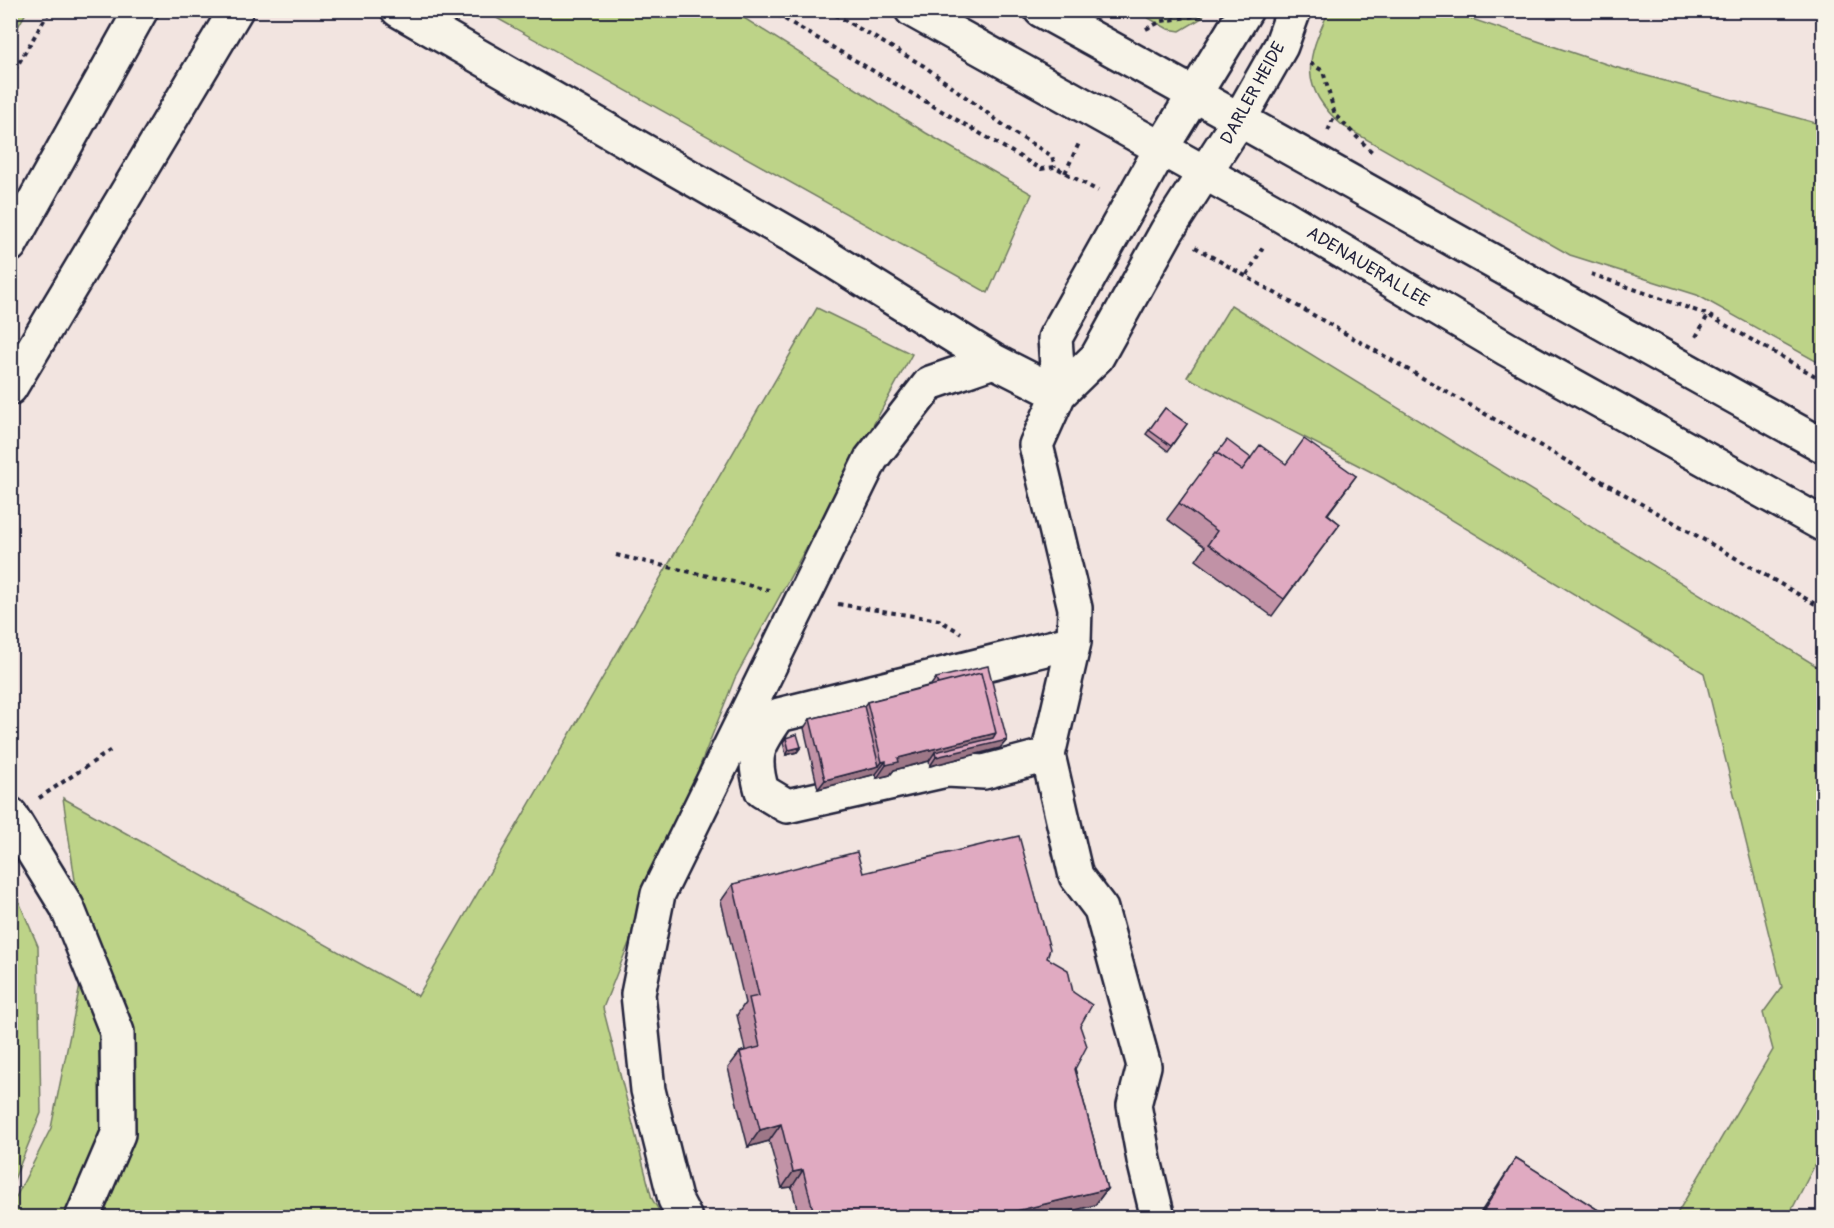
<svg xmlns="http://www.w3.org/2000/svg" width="1834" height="1228" font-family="Pangolin,sans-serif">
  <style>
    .green { fill: #bdd388; stroke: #707a62; stroke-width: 1.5 }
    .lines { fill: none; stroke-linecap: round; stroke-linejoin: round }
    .minor-casing { stroke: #22223b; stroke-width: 38 }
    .major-casing { stroke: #22223b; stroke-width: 38 }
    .path { stroke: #22223b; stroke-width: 4; stroke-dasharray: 4.5 4.5; stroke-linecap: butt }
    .minor { stroke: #f7f3e8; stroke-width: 33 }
    .major { stroke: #f7f3e8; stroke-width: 33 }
    .wall { fill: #c192a6; stroke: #22223b; stroke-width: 1.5 }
    .shaded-wall { fill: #9d7787; stroke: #22223b; stroke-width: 1.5 }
    .building { fill: #e0aac1; stroke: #22223b; stroke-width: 1.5 }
    .labels { text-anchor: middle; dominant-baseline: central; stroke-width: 4.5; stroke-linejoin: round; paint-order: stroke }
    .street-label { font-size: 18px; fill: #22223b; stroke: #f7f3e8 }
  </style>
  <rect width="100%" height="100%" fill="#f2e4e0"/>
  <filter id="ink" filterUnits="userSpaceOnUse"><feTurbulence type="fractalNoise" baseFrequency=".0167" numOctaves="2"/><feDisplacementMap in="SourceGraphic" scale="12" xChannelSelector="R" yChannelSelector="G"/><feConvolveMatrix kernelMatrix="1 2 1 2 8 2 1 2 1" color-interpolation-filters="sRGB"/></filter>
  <g filter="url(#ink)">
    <path class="green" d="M11 10 27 11 11 39 10 11Z
      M484 11H733L926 133 1032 194 988 293Z
      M1136 11H1207L1202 18 1180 31 1168 29Z
      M1329 11H1448L1615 67 1823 125V365L1697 295 1570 255 1343 126C1298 87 1306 59 1329 11Z
      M1231 305 1823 670V1149L1788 1217H1675L1773 1050 1763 1013 1782 987 1704 673 1383 478 1187 377Z
      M817 308 912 354 735 678 603 1008 652 1199 663 1217 11 1218 10 1209 51 1128 86 956 63 798 418 996Z
      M11 883 38 946 41 1113 11 1187Z"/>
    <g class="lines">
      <g class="minor-casing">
        <path id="minor" d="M398 10 798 239 994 361 1059 394
          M10 245 141 10
          M10 388 236 10
          M1059 394 1055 338 1161 149 1246 10
          M1048 755 984 772 947 770 787 806 762 791C751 754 758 745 779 715L1074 642
          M10 814 67 907 117 1032 118 1134 82 1218
          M685 1218 675 1199 648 1090 638 994 658 894 871 459 930 383 994 361
          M1158 1218 1144 1160 1134 1105 1144 1066 1101 909 1076 876 1048 755 1074 642 1075 608 1036 445 1059 394 1097 357 1167 231 1240 118 1281 46 1294 10"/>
      </g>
      <g class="major-casing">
        <path id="major" d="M912 10 1281 215 1507 349 1824 525
          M1041 10C1303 153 1562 302 1824 446"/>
      </g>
      <path class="path" d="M769 10 1041 169 1055 167 1098 191
        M827 10 924 66 1014 133 1052 156 1055 167
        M1146 29 1162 21 1202 15
        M1310 63 1323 71 1335 115 1373 153
        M10 78 50 10
        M1328 131 1335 115
        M1065 173 1080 141
        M1195 247 1824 609
        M1591 274 1708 315 1824 381
        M1247 275 1264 245
        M1696 337 1708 315
        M616 555 769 590
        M838 604 939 620 961 633
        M39 798 111 750"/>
      <use href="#minor" class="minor"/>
      <use href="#major" class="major"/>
    </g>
    <path class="wall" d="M1165 408 1187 424 1168 451 1146 434Z
      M1217 453 1356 476 1328 514 1340 524 1272 616 1196 560 1205 547 1167 519Z
      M936 678 1007 740 1000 748 930 766 929 761 894 770 890 775 877 778 876 774 818 789 804 728 810 719 864 706 867 702 931 685Z
      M786 738 801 747 797 752 786 755 783 742Z
      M863 873 1047 958 1080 1026 1075 1069 1107 1189 1095 1205 1045 1218H799L792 1187 782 1188 769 1141 748 1147 728 1068 740 1052 745 1050 737 1015 745 1003 721 901 733 884Z
      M1516 1158 1611 1218H1477Z"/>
    <path class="shaded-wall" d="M996 733 1007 740 1000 748 930 766 936 757 935 752 929 761 894 770 890 775 877 778 886 765 898 758Z
      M801 747 797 752 786 755 789 750Z
      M886 761 876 774 818 789 825 780 879 766 882 762Z
      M781 1124 769 1141 748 1147 760 1130Z
      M803 1170 792 1187 782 1188 793 1172Z
      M1107 1189 1095 1205 1045 1218H987Z"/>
    <path class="building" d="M1165 408 1187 424 1171 446 1149 430Z
      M1304 439 1356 476 1327 514 1340 524 1284 599 1208 544 1217 531 1179 503 1216 452 1242 470 1260 445 1286 464Z
      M1227 440 1251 458 1242 470 1217 453Z
      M988 666 1007 740 936 757 935 752 993 738 996 733 981 673 938 684 936 678Z
      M981 673 996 733 898 758 899 762 886 765V761L882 762 867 702Z
      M864 706 879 766 825 780 810 719Z
      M797 734 801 747 789 750 786 738Z
      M1019 836 1050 949 1047 958 1068 970 1073 992 1092 1005 1080 1026 1087 1046 1075 1069 1107 1189 987 1218H815L803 1170 793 1172 781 1124 760 1130 740 1052 760 1047 749 998 759 996 733 884 857 852 863 873Z
      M1516 1158 1611 1218H1479Z"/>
  </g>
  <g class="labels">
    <g class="street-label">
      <text transform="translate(1253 93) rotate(-61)">DARLER HEIDE</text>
      <text transform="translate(1368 267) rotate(31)">ADENAUERALLEE</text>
    </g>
  </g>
  <rect width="1834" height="1228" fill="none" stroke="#f7f3e8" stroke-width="36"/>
  <rect x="18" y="18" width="1798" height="1192" fill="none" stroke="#22223b" stroke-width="2" filter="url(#ink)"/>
</svg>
